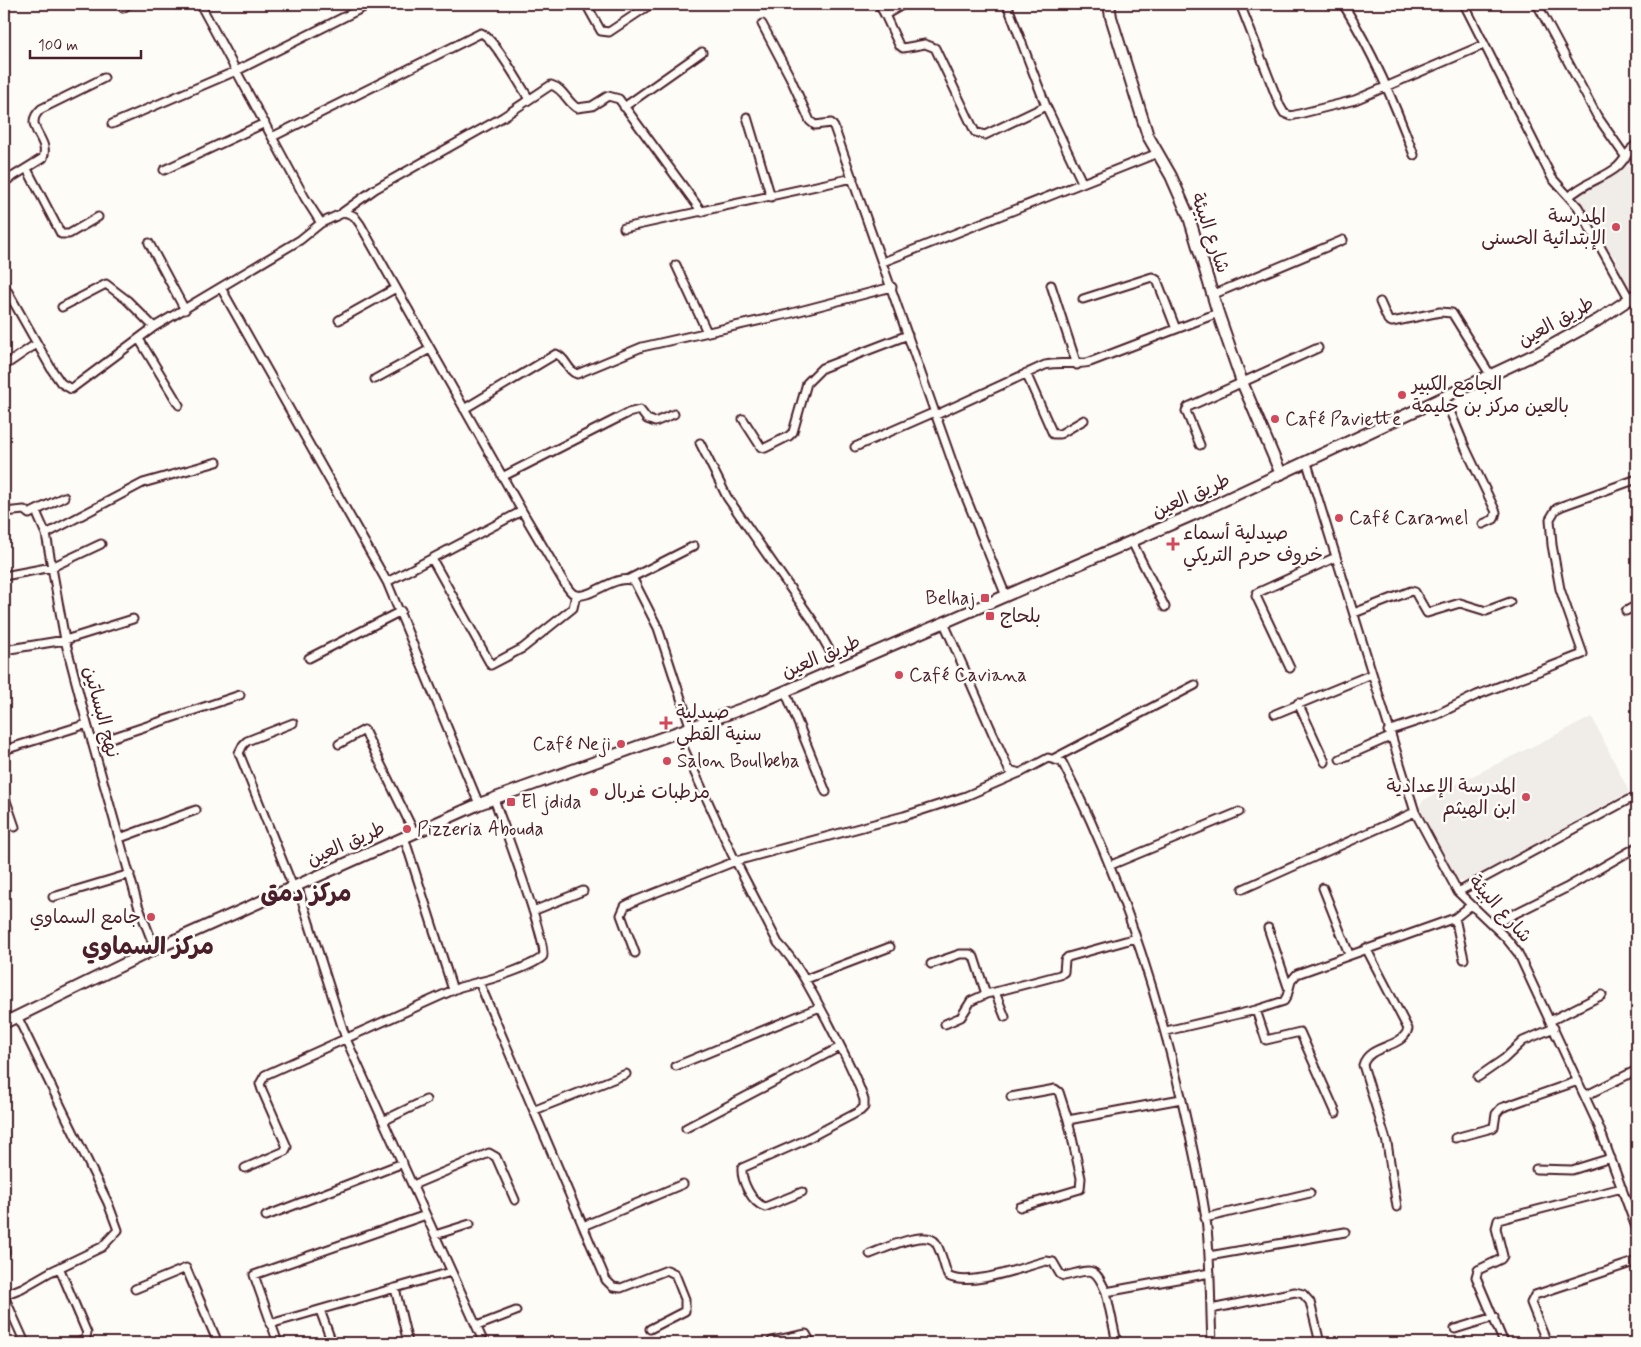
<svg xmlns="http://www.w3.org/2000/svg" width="1641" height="1347" font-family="Mynerve,'Playpen Sans Arabic',sans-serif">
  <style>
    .built { fill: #f0ece8 }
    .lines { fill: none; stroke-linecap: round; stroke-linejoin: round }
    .street-casing { stroke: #4a1f2b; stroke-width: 11 }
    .secondary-casing { stroke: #4a1f2b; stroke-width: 14 }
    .street { stroke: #fdfcf7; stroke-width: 7 }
    .secondary { stroke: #fdfcf7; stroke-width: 10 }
    .poi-dot { fill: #d1495b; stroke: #fdfcf7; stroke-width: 2 }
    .labels { text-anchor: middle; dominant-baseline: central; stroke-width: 5; stroke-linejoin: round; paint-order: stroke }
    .poi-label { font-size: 19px; fill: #4a1f2b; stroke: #fdfcf7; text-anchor: start }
    .street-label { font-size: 19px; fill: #4a1f2b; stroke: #fdfcf7 }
    .district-label { font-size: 24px; font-weight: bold; fill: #4a1f2b; stroke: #fdfcf7 }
  </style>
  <rect width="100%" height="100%" fill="#fdfcf7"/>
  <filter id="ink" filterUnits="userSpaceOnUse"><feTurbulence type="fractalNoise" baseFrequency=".02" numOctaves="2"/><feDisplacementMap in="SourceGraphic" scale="10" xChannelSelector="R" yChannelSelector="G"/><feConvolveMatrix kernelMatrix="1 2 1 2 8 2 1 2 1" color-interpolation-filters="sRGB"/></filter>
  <g filter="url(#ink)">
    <path class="built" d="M1634 162 1637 167V284L1630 289 1614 262 1617 260 1615 256 1612 257 1577 198 1579 192Z
      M1592 717 1629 792 1465 882 1456 880 1419 809 1422 801Z"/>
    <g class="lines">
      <g class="street-casing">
        <path id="street" d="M200 4 305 198 321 223 345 212 354 216 360 224 522 511 565 584C568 588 571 594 576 595 591 599 615 573 634 581L658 628 691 729
          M586 4 601 31 609 32 651 4
          M879 4 885 15 904 4
          M1240 4 1280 106 1284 113 1291 116 1355 100 1483 45
          M1343 4C1373 52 1394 102 1414 155
          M1464 4 1552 178 1578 207 1630 300
          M1537 4 1597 116 1625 156
          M123 8 129 4
          M885 15 899 45 903 48 925 44 935 48 975 132 985 135 1046 106 1007 4
          M762 24 790 77 810 121 815 125 831 123 834 127 958 478 1006 596
          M1046 106 1082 182
          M624 107 702 52
          M747 117 771 197
          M112 124 236 71 370 4
          M272 137 481 33C494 38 521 86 529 99
          M1632 148 1637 158
          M27 169 61 234H69L98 217
          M164 170 265 123
          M4 182 43 158C51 138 21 127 41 109L104 78
          M1569 197C1583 183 1602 179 1616 168 1625 161 1628 150 1637 144
          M343 212 375 189 503 117 551 85C563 88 567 102 577 108L592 106 608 96 619 99 702 212
          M624 228 853 178
          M149 243 185 310
          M883 262 1158 153
          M676 265 707 332
          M4 285 52 370 61 383 71 389 154 327
          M1051 285 1077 365
          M221 288 387 582 479 804
          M1212 295 1343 240
          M1083 299 1152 277 1157 280 1176 329
          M1380 302 1388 320 1392 322 1440 312 1452 313 1491 376
          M62 307 106 284 127 300 154 327 300 240 321 223
          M339 320 396 288
          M139 339 179 405
          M4 366 36 344
          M1026 373 1053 434H1060L1084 420
          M375 379 430 349
          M1444 397 1465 447 1496 512 1494 519 1483 524
          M464 409 556 354C567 358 567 371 577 374L642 347 788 314 892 287
          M936 415 1045 365C1061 361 1074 366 1090 362L1218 313
          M743 419 761 447 765 448 789 436 793 432 807 383 822 368 908 335
          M700 443 727 497 813 621 840 669
          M1200 445 1186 411 1188 407 1318 348
          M855 447 935 412
          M1307 463 1415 812 1458 892 1506 938 1518 953 1599 1127 1637 1230
          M502 477 628 413 640 410 647 419 655 422 674 414
          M64 497 37 510 38 516 46 534 65 640 87 724 138 905 155 949
          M4 512 24 510 29 514 37 510
          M46 534 143 483 217 462
          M1132 542 1165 607
          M432 559 491 665 523 648 573 608 576 595
          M4 576 52 567 101 544
          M629 579 694 546
          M387 582 522 511
          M1626 611 1637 605
          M1354 613 1411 591 1415 592 1427 613 1460 603 1486 611 1510 602
          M944 623 1009 770 1020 773 1048 758 1062 762C1117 867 1154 981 1181 1096 1190 1137 1200 1177 1206 1219 1211 1260 1210 1302 1212 1343
          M4 650 65 640 133 619
          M309 658 401 611
          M1290 668 1256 596 1257 593 1336 557
          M785 691 826 792
          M1298 703 1325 762
          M1275 714 1372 674
          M1388 731 1436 715 1477 695 1583 654 1560 589 1552 545 1550 519 1556 509 1562 506 1637 479
          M677 734 732 854 778 943C800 966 812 993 827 1020 840 1046 855 1072 864 1100V1107L860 1111 801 1142 742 1168C741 1181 752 1203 765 1207L802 1192
          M93 744 240 695
          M339 744 364 730 414 832
          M4 750 87 724
          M1055 758 1195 685
          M1340 759 1390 737
          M4 795 15 827
          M494 799C501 818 549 947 543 956 536 965 490 980 479 982L606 1280 613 1287 621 1288 667 1270 675 1274 685 1299V1311L650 1329
          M404 837 453 990
          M120 838 196 810
          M1111 865 1239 812
          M297 885 346 1039 484 1343
          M293 887 239 753 243 745 247 741 293 723
          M1323 888 1349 954
          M1243 889 1415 812
          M1458 892 1628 800 1634 799 1637 802
          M53 897 130 874
          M533 911 583 891
          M1455 918 1464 959
          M1492 925 1566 888 1637 847
          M1268 928 1289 990
          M1366 948 1408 1029C1402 1049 1369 1044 1363 1065L1387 1143 1397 1207
          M635 953 621 915 625 906 637 900 736 861 904 816 966 796 1019 773
          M931 964 960 954H970L974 957 986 994 995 992
          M806 979 890 947
          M1256 1010 1266 1040 1300 1032 1336 1113
          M1005 1017 995 992 1060 975 1064 972 1065 960 1068 957 1136 938
          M1550 1021 1602 995
          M945 1024 961 1017 971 1001 986 994
          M1166 1031 1256 1010 1284 1001 1287 996 1291 981 1297 974 1455 918 1470 906
          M676 1066 820 1007
          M1478 1077 1504 1059 1523 1041 1554 1028
          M1585 1096 1637 1070
          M1011 1097 1055 1089 1059 1092 1068 1120 1181 1099
          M535 1110 626 1074
          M383 1121 426 1100
          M686 1128 840 1047
          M1455 1138 1492 1128 1494 1127 1496 1114 1501 1108 1578 1081
          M245 1168 285 1151 287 1147 262 1090 260 1084 265 1075 460 987 479 982
          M1536 1169 1572 1170 1611 1158
          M413 1185 489 1153 496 1157 515 1200
          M1020 1207 1080 1189 1081 1178 1068 1120
          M266 1216 403 1163
          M1205 1218 1310 1193
          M583 1226 683 1184
          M435 1235 470 1224
          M4 1249 5 1252
          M870 1254C884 1249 926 1228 936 1243 942 1253 944 1266 948 1276 970 1288 1022 1267 1046 1261L1053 1262 1060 1274 1064 1276C1091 1270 1094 1264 1106 1292L1210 1273
          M1209 1256 1345 1232
          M59 1267 87 1333 85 1340 76 1343
          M395 1288 408 1343
          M135 1289 186 1268 218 1343
          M1106 1292 1117 1343
          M4 1295 22 1288 50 1272 102 1247 118 1230 108 1203 17 1016
          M4 1296 25 1343
          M1211 1309 1295 1292 1303 1294 1310 1302 1320 1343
          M320 1310 332 1343
          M270 1324 451 1272
          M477 1326 516 1311
          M1455 1329 1494 1317
          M772 1341 806 1334 811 1343
          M278 1343 254 1275 426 1215
          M1504 1343 1476 1277 1478 1270 1501 1259 1503 1256 1496 1228 1498 1220 1622 1188
          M1547 1343 1531 1303 1535 1295 1637 1261"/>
      </g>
      <g class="secondary-casing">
        <path id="secondary" d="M1109 4 1111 17 1148 136 1171 176 1189 217 1218 313 1242 382 1281 474
          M4 1023 155 949 479 804 758 703 1197 513 1540 352 1598 320 1637 294"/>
      </g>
      <use href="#street" class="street"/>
      <use href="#secondary" class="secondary"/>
    </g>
  </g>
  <g class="poi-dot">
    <circle cx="1616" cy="227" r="5"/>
    <circle cx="1402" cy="395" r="5"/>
    <circle cx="1275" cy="419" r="5"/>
    <circle cx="1339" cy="518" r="5"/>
    <path d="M1170.5 536.5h5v5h5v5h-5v5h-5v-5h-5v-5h5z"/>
    <rect x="980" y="593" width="10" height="10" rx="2.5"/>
    <rect x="985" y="611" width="10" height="10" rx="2.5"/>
    <circle cx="899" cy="675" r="5"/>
    <path d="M663.5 715.5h5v5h5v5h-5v5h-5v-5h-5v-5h5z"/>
    <circle cx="621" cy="744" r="5"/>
    <circle cx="667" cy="761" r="5"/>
    <circle cx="594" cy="792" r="5"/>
    <circle cx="1526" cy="797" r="5"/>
    <rect x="506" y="797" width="10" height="10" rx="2.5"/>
    <circle cx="407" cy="829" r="5"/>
    <circle cx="151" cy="917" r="5"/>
  </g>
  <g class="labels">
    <g class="poi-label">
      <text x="1606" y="216" text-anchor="end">المدرسة<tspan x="1606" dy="22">الإبتدائية الحسنى</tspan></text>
      <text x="1412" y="384">الجامع الكبير<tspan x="1412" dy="22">بالعين مركز بن حليمة</tspan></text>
      <text x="1285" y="419">Café Paviette</text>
      <text x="1349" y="518">Café Caramel</text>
      <text x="1183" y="533">صيدلية أسماء<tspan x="1183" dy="22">خروف حرم التريكي</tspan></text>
      <text x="975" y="598" text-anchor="end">Belhaj</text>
      <text x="1000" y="616">بلحاج</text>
      <text x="909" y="675">Café Caviana</text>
      <text x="676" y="712">صيدلية<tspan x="676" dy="22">سنية القطي</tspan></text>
      <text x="611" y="744" text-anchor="end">Café Neji</text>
      <text x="677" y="761">Salon Boulbeba</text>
      <text x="1516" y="786" text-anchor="end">المدرسة الإعدادية<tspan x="1516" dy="22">ابن الهيثم</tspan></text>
      <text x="604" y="792">مرطبات غربال</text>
      <text x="521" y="802">El jdida</text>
      <text x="417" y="829">Pizzeria Abouda</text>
      <text x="141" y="917" text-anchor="end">جامع السماوي</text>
    </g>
    <g class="street-label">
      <text transform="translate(1210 233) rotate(71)">شارع البيئة</text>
      <text transform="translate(1556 322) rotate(-29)">طريق العين</text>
      <text transform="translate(1191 496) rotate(-24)">طريق العين</text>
      <text transform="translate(821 657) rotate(-23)">طريق العين</text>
      <text transform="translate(101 712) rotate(75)">نهج البساتين</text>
      <text transform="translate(346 844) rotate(-24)">طريق العين</text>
      <text transform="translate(1500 909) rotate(48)">شارع البيئة</text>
    </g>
    <g class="district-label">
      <text x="306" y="894">مركز دمق</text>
      <text x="148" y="947">مركز السماوي</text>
    </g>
  </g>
  <rect width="1641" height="1347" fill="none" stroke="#fdfcf7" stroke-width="20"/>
  <rect x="10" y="10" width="1621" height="1327" fill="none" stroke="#4a1f2b" stroke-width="2" filter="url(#ink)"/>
  <path d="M30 50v8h111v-8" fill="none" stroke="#4a1f2b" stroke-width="2.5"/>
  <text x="38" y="50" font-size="15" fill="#4a1f2b" stroke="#fdfcf7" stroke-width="4" paint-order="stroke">100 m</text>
</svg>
